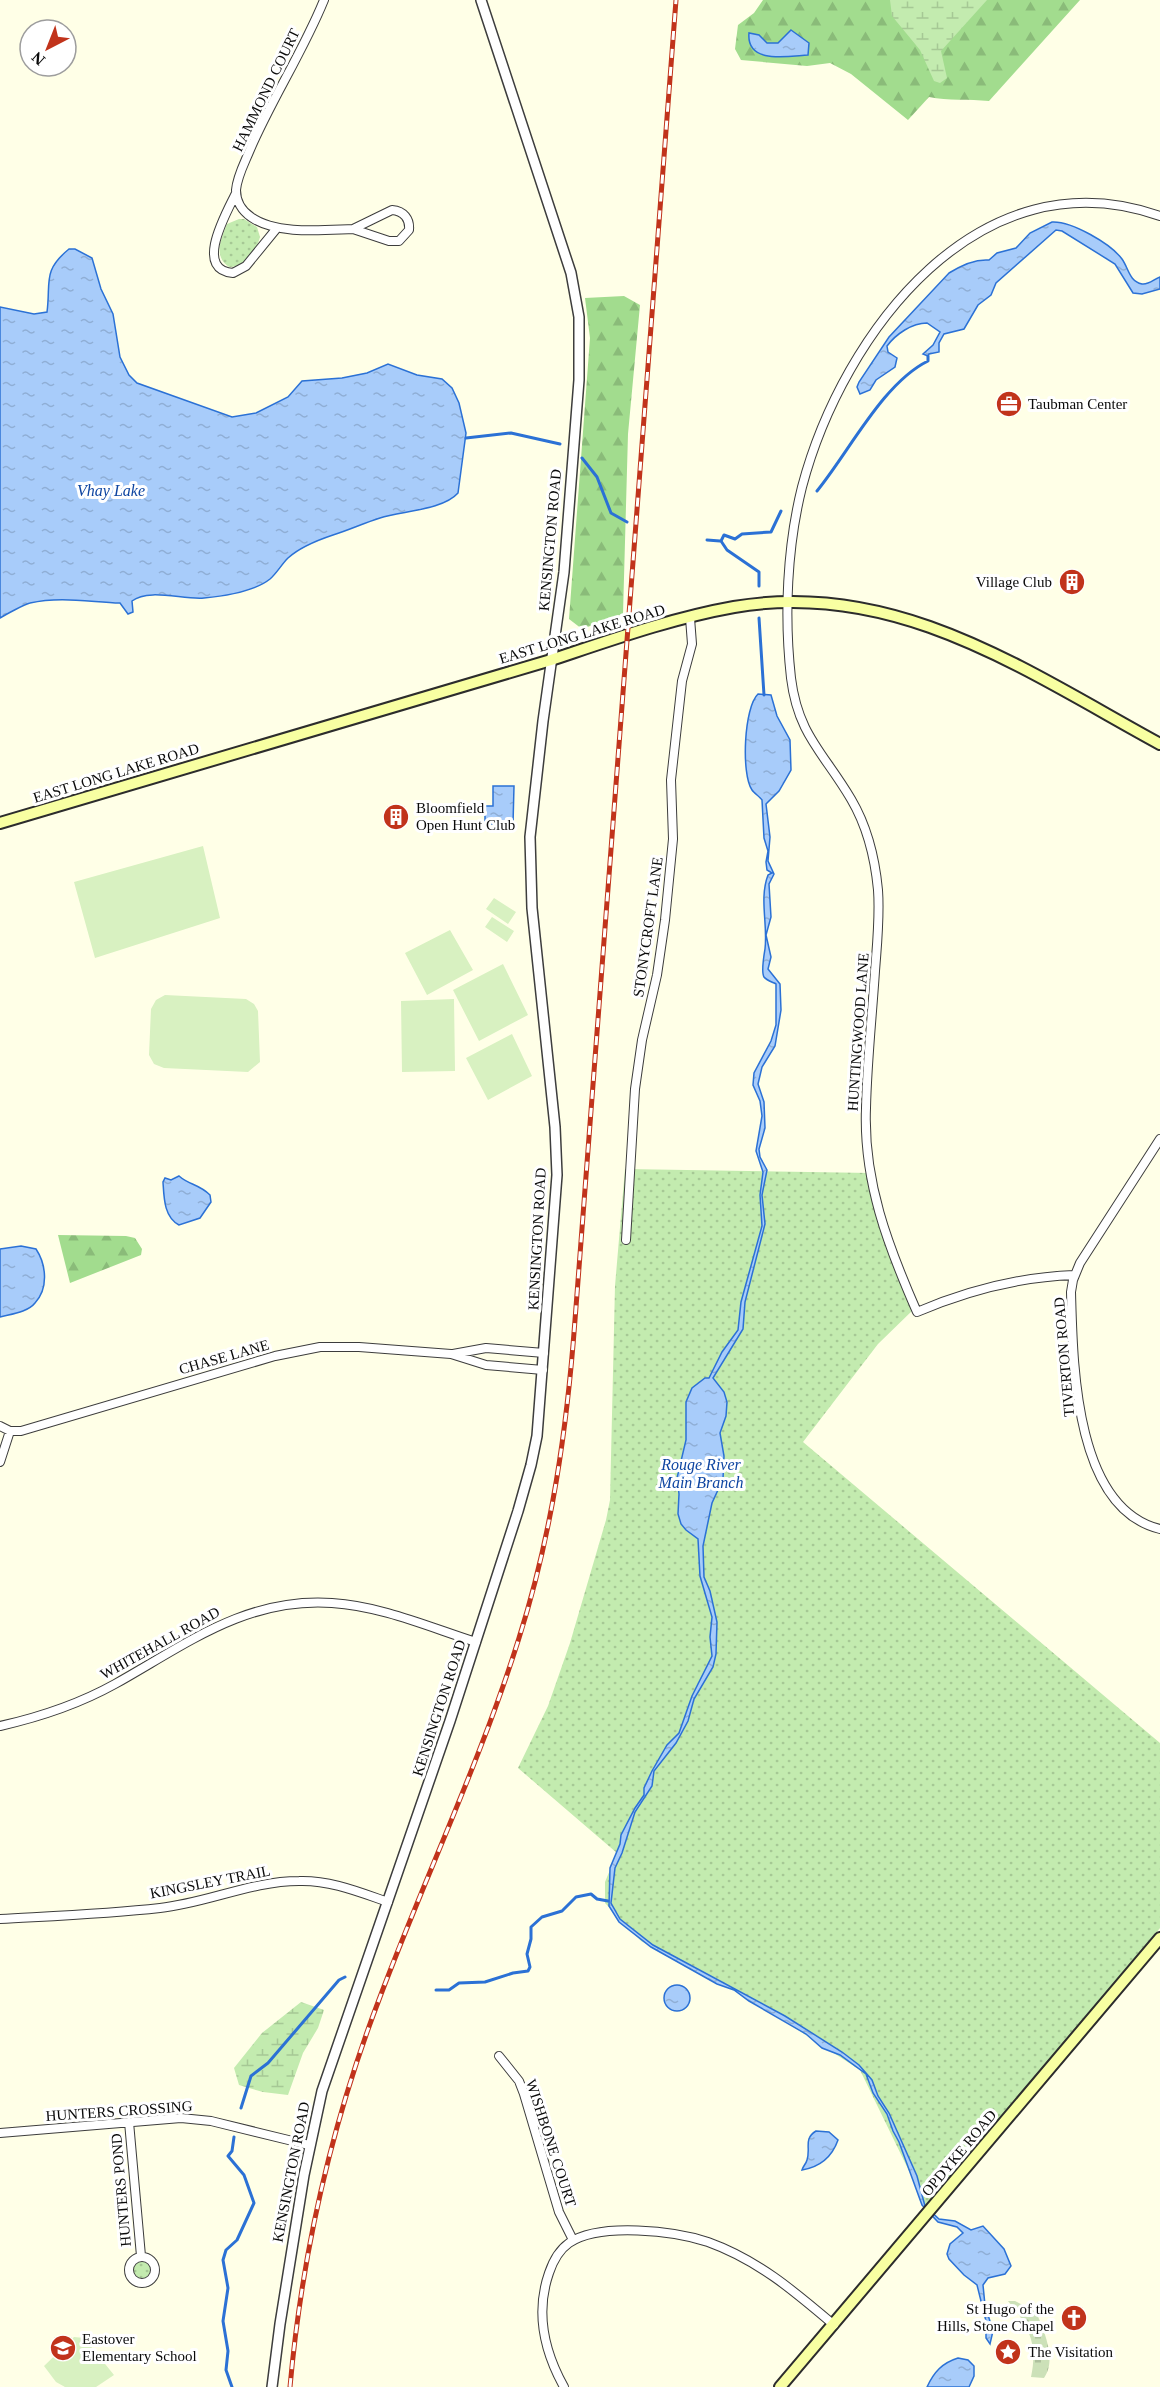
<svg xmlns="http://www.w3.org/2000/svg" width="1160" height="2387" font-family="'Times New Roman',serif">
  <style>
    .grass { fill: url(#grass-dots) }
    .forest { fill: url(#forest-firs); fill-rule: evenodd }
    .wetland { fill: url(#wetland-marsh) }
    .cemetery { fill: url(#cemetery-stones) }
    .pitch { fill: #d8f1c1 }
    .water { fill: url(#water-ripples); stroke: #2b71d5; stroke-width: 1.5 }
    .lines { fill: none; stroke-linecap: round; stroke-linejoin: round }
    .stream { stroke: #2b71d5; stroke-width: 3 }
    .minor-casing { stroke: #3d3d3d; stroke-width: 10 }
    .tertiary-casing { stroke: #3d3d3d; stroke-width: 12 }
    .secondary-casing { stroke: #2c2c2c; stroke-width: 14 }
    .minor { stroke: #fff; stroke-width: 8 }
    .tertiary { stroke: #fff; stroke-width: 9 }
    .secondary { stroke: #f8ffa2; stroke-width: 10 }
    .rail-casing { stroke: #c1331b; stroke-width: 5 }
    .rail { stroke: #fff; stroke-width: 3; stroke-dasharray: 9; stroke-linecap: butt }
    .labels { text-anchor: middle; dominant-baseline: central; stroke-width: 6; stroke-linejoin: round; paint-order: stroke }
    .street-label { font-size: 15px; fill: #0a0a0a; stroke: #fff }
    .poi-label { font-size: 15px; fill: #0a0a0a; stroke: #fff; text-anchor: start }
    .water-label { font-size: 16px; font-style: italic; fill: #0e45a1; stroke: #fff }
  </style>
  <defs>
    <pattern id="grass-dots" width="8" height="8" patternUnits="userSpaceOnUse" patternTransform="scale(1.5)"><rect width="8" height="8" fill="#c3ebaf"/><path d="M2 2h.1M6 6h.1" fill="none" stroke="#a6c895" stroke-width="1.8" stroke-linecap="round"/></pattern>
    <pattern id="forest-firs" width="22" height="20" patternUnits="userSpaceOnUse" patternTransform="scale(1.5)"><rect width="22" height="20" fill="#a2dc8e"/><path d="M5 1l3.5 6h-7zM16 11l3.5 6h-7z" fill="#8abb79"/></pattern>
    <pattern id="wetland-marsh" width="20" height="14" patternUnits="userSpaceOnUse" patternTransform="scale(1.5)"><rect width="20" height="14" fill="#c3ebaf"/><path d="M1 5h8M5 5V1M11 12h8M15 12V8" fill="none" stroke="#a6c895"/></pattern>
    <pattern id="cemetery-stones" width="16" height="16" patternUnits="userSpaceOnUse" patternTransform="scale(1.5)"><rect width="16" height="16" fill="#cce1b8"/><path d="M2 7V4a2 2 0 0 1 4 0v3zM10 15v-3a2 2 0 0 1 4 0v3z" fill="#aec09d"/></pattern>
    <pattern id="water-ripples" width="26" height="14" patternUnits="userSpaceOnUse" patternTransform="scale(1.5)"><rect width="26" height="14" fill="#a8ccfa"/><path d="M2 4q2-2 4 0t4 0M15 11q2-2 4 0t4 0" fill="none" stroke="#8faed5"/></pattern>
  </defs>
  <rect width="100%" height="100%" fill="#ffffe7"/>
  <path class="grass" d="M239 219H244L257 227 260 237C256 252 245 267 229 267 213 256 221 239 227 224Z
    M625 1169 871 1173 873 1188 915 1308 878 1344 803 1442 1160 1743V1928L926 2206 860 2070 750 1999 641 1941 605 1903V1882L617 1853 518 1768 548 1706 570 1643 606 1520 610 1500 615 1286Z
    M133 2270a9 9 0 1 1 18 0a9 9 0 1 1-18 0Z"/>
  <path class="forest" d="M763 0H1080L989 101C969 99 948 101 929 97L908 120 851 74 830 63 807 66 741 60 735 49 738 25 754 13ZM749 33 759 35 767 43H778L783 39 808 55 791 56 749 41Z
    M624 296 640 305 628 434 623 614 582 629 569 619 590 338 585 298Z
    M58 1235 126 1236 135 1238 142 1249 141 1255 70 1283Z"/>
  <path class="wetland" d="M890 0H987L941 51 947 78 940 83 934 81 920 50 892 16Z
    M301 2002 324 2010 318 2028 303 2053 288 2095 263 2092 239 2085 234 2068 262 2033Z"/>
  <path class="cemetery" d="M1008 2301H1015L1036 2312C1044 2330 1057 2360 1044 2378L1031 2377C1038 2344 1029 2326 1008 2301Z"/>
  <path class="pitch" d="M203 846 220 918 95 958 74 882Z
    M494 898 516 912 508 924 486 909Z
    M492 917 514 931 507 942 485 927Z
    M450 930 473 970 427 995 405 953Z
    M503 964 528 1015 479 1041 453 990Z
    M165 995 246 999 254 1004 258 1011 260 1062 248 1072 164 1068 154 1064 149 1055 151 1009 156 1000Z
    M454 999 455 1071 402 1072 401 1001Z
    M512 1034 532 1076 488 1100 466 1058Z
    M74 2337 84 2338 114 2375 96 2387H65L56 2382 44 2366Z"/>
  <path class="water" d="M791 30 809 43 808 55C789 56 746 65 749 33L759 35 767 43H778Z
    M1052 222C1072 221 1111 244 1122 259 1129 269 1129 281 1142 284 1149 285 1154 279 1160 277V289L1142 294 1133 293 1115 264 1062 231 1056 230 996 283 991 295 978 305 964 329 944 334 939 343V352L929 354 928 356 923 354 933 345 940 332 927 323C912 323 896 334 887 346L888 352 897 358 895 367 876 380 870 390 860 394 857 387 859 382 889 337 949 273C960 266 976 259 989 260L997 253 1016 248 1030 233Z
    M69 249H75L92 258 101 289 113 314 120 357 129 375 137 383 232 417 256 413 288 397 302 381 342 378 367 373 388 364 417 375 442 379 452 388 459 403 466 433 458 493C443 510 402 511 380 518 364 523 349 530 333 535 318 540 299 548 288 558 281 565 277 573 270 579 254 592 224 596 204 598 183 600 149 588 132 601L133 612 128 614 120 603C90 602 60 596 30 603 25 604 5 615 0 618V307L34 314 47 312C51 282 42 271 69 249Z
    M758 694 771 695 777 716 790 740 791 770 779 791 766 804 770 837 768 861 774 874 769 884 771 917 766 935 771 957 768 969 780 984 781 1010 775 1046 762 1067 758 1084 764 1102 765 1128 759 1149 760 1157 767 1170 762 1195 765 1224 745 1302 743 1329 713 1378 724 1392 727 1402 726 1416 720 1433 724 1456 723 1479 712 1503 703 1546 704 1577 710 1591 717 1622 716 1654 713 1667 694 1699 688 1721 676 1743 654 1771 652 1786 635 1812 622 1853 615 1868 611 1903 620 1919 653 1945 785 2016 842 2052 859 2065 872 2080 878 2096 889 2113 917 2176 925 2206 939 2219 955 2221 971 2230 983 2226 1004 2249 1011 2266 1005 2274 988 2278 983 2285 985 2305 993 2331 990 2344 986 2338V2321L977 2285 964 2275 949 2259 947 2254 950 2244 963 2233 957 2227 938 2222 922 2205 899 2142 893 2131 887 2114 873 2093 866 2074 840 2055 822 2048 806 2034 749 2001 734 1990 717 1984 651 1947 619 1922 609 1906 610 1868 620 1844 621 1835 635 1808 644 1795V1788L652 1771 667 1745 679 1733 692 1696 712 1656 710 1637 712 1617 700 1576 698 1539 686 1530 681 1524 678 1514 679 1494 677 1478 686 1440V1402L692 1388 705 1378H709L722 1352 738 1330 741 1302 762 1226 760 1195 763 1172 756 1151 762 1116 760 1101 753 1085 754 1073 771 1041 776 1025V984C772 982 766 980 764 977 761 972 764 955 765 949 768 924 759 899 768 875L772 873 767 870 766 862 768 851 764 838 762 800C760 797 754 793 752 790 741 774 744 707 758 694Z
    M493 786H514L513 824H485V806H493Z
    M179 1176C189 1185 199 1184 210 1195L211 1202 200 1218 179 1225C164 1217 164 1198 163 1182L165 1178 171 1180Z
    M21 1246 36 1249C46 1264 49 1288 35 1303 28 1312 11 1314 0 1317V1249Z
    M664 1998a13 13 0 1 1 26 0a13 13 0 1 1-26 0Z
    M816 2131 829 2132 838 2140C832 2157 820 2167 802 2170 803 2166 806 2164 807 2160 811 2148 803 2139 816 2131Z
    M958 2358 968 2360 974 2366V2376L969 2387H927C934 2372 942 2363 958 2358Z"/>
  <g class="lines">
    <path class="stream" d="M466 438 511 433 560 444
      M582 458 597 477 611 513 627 522
      M817 491C849 452 883 383 928 361V356
      M707 540 720 541
      M759 586V572L727 550 721 541 724 535 735 539 742 534 771 532 781 511
      M759 618 764 695
      M436 1990H449L459 1983 485 1982 513 1973 528 1971 530 1967 527 1954 531 1939V1927L542 1917 562 1911 576 1897 591 1894 597 1899 608 1901
      M241 2108 251 2076 268 2063 339 1980 345 1977
      M232 2387 226 2370 228 2351 223 2321 228 2288 223 2260 226 2250 237 2240 254 2203 244 2175 228 2156 232 2151 234 2137"/>
    <g class="minor-casing">
      <path id="minor" d="M324 0C303 52 271 100 249 152 244 164 237 177 236 190 236 201 242 211 251 217 276 235 323 230 353 229
        M236 193C227 212 193 270 233 273L246 266 277 228
        M392 210C404 211 410 219 409 230L399 241H389L353 229Z
        M1160 1139 1080 1263 1073 1280 1071 1292C1073 1362 1074 1508 1160 1529
        M626 1240 635 1089 642 1040 657 975 665 920 673 839 671 780 682 681 692 644 690 618
        M1074 1275C1021 1277 966 1291 917 1312 888 1246 863 1181 866 1108 867 1062 872 1017 875 971 877 944 880 917 878 890 875 858 867 826 851 799 824 753 798 735 791 678 784 616 787 547 802 487 843 332 980 152 1160 216
        M453 1354 486 1348 544 1353
        M0 1426 10 1431H21L275 1356 320 1347H359L451 1354 486 1365 543 1370
        M0 1462 10 1431
        M0 1726C40 1717 79 1704 115 1684 185 1645 246 1597 332 1603 381 1606 429 1627 476 1642
        M0 1919C53 1916 107 1914 160 1908 207 1903 252 1881 299 1881 330 1880 359 1892 388 1902
        M499 2056 519 2081 524 2094 559 2212 573 2240
        M129 2122 141 2256
        M0 2133 181 2118 211 2121 309 2145
        M129 2270a13 13 0 1 1 26 0a13 13 0 1 1-26 0Z
        M564 2387C544 2351 535 2313 549 2273 553 2261 559 2250 569 2243 600 2222 675 2231 708 2242 758 2260 794 2291 834 2325"/>
    </g>
    <g class="tertiary-casing">
      <path id="tertiary" d="M272 2387 280 2324 304 2175 322 2091 450 1721 518 1511 531 1465 537 1436 557 1175 555 1127 532 908 530 837 543 721 564 572 579 380V317L571 273 481 0"/>
    </g>
    <g class="secondary-casing">
      <path id="secondary" d="M0 823 551 660C611 640 672 618 734 607 896 579 1026 671 1160 744
        M780 2387 1160 1938"/>
    </g>
    <use href="#minor" class="minor"/>
    <use href="#tertiary" class="tertiary"/>
    <use href="#secondary" class="secondary"/>
    <g class="rail-casing">
      <path id="rail" d="M290 2387C302 2253 332 2122 380 1997 425 1877 481 1760 519 1638 552 1534 567 1428 575 1320L676 0"/>
    </g>
    <use href="#rail" class="rail"/>
  </g>
  <defs>
    <g id="office-disc" transform="scale(1.35)"><circle r="9.5" fill="#c1331b" stroke="#fff"/><path d="M-6-3h4V-5.5h4V-3h4V5H-6ZM-1-4.5V-3h2v-1.5ZM-6 0V1H6V0Z" fill="#fff"/></g>
    <g id="building-disc" transform="scale(1.35)"><circle r="9.5" fill="#c1331b" stroke="#fff"/><path d="M-4-6H4V6H1V3H-1V6H-4ZM-2.5-4.3h1.7v1.8h-1.7ZM.8-4.3h1.7v1.8H.8ZM-2.5-1h1.7V.8h-1.7ZM.8-1h1.7V.8H.8Z" fill="#fff"/></g>
    <g id="church-disc" transform="scale(1.35)"><circle r="9.5" fill="#c1331b" stroke="#fff"/><path d="M-1.2-6h2.4v3.5h3.3v2.4h-3.3V6h-2.4V-.1h-3.3v-2.4h3.3Z" fill="#fff"/></g>
    <g id="school-disc" transform="scale(1.35)"><circle r="9.5" fill="#c1331b" stroke="#fff"/><path d="M0-5L7-2L0 1L-7-2ZM-4 1L0 2.5L4 1V4Q0 6-4 4Z" fill="#fff"/></g>
    <g id="sight-disc" transform="scale(1.35)"><circle r="9.5" fill="#c1331b" stroke="#fff"/><path d="M0-6L1.8-2.2L6-1.7L2.9 1.2L3.7 5.4L0 3.3L-3.7 5.4L-2.9 1.2L-6-1.7L-1.8-2.2Z" fill="#fff"/></g>
  </defs>
  <g fill-rule="evenodd">
    <use href="#office-disc" x="1009" y="404"/>
    <use href="#building-disc" x="1072" y="582"/>
    <use href="#building-disc" x="396" y="817"/>
    <use href="#church-disc" x="1074" y="2318"/>
    <use href="#school-disc" x="63" y="2348"/>
    <use href="#sight-disc" x="1008" y="2352"/>
  </g>
  <g class="labels">
    <g class="street-label">
      <text transform="translate(266 90) rotate(-64)">HAMMOND COURT</text>
      <text transform="translate(550 540) rotate(-85)">KENSINGTON ROAD</text>
      <text transform="translate(582 634) rotate(-17)">EAST LONG LAKE ROAD</text>
      <text transform="translate(116 773) rotate(-17)">EAST LONG LAKE ROAD</text>
      <text transform="translate(648 927) rotate(-82)">STONYCROFT LANE</text>
      <text transform="translate(858 1032) rotate(-86)">HUNTINGWOOD LANE</text>
      <text transform="translate(537 1239) rotate(-87)">KENSINGTON ROAD</text>
      <text transform="translate(224 1357) rotate(-16)">CHASE LANE</text>
      <text transform="translate(1064 1357) rotate(-95)">TIVERTON ROAD</text>
      <text transform="translate(160 1643) rotate(-29)">WHITEHALL ROAD</text>
      <text transform="translate(439 1708) rotate(-72)">KENSINGTON ROAD</text>
      <text transform="translate(210 1882) rotate(-11)">KINGSLEY TRAIL</text>
      <text transform="translate(119 2111) rotate(-4)">HUNTERS CROSSING</text>
      <text transform="translate(551 2143) rotate(72)">WISHBONE COURT</text>
      <text transform="translate(959 2153) rotate(-50)">OPDYKE ROAD</text>
      <text transform="translate(291 2172) rotate(-79)">KENSINGTON ROAD</text>
      <text transform="translate(121 2190) rotate(-95)">HUNTERS POND</text>
    </g>
    <g class="poi-label">
      <text x="1028" y="404">Taubman Center</text>
      <text x="1052" y="582" text-anchor="end">Village Club</text>
      <text x="416" y="808">Bloomfield<tspan x="416" dy="17">Open Hunt Club</tspan></text>
      <text x="1054" y="2309" text-anchor="end">St Hugo of the<tspan x="1054" dy="17">Hills, Stone Chapel</tspan></text>
      <text x="82" y="2339">Eastover<tspan x="82" dy="17">Elementary School</tspan></text>
      <text x="1028" y="2352">The Visitation</text>
    </g>
    <g class="water-label">
      <text x="111" y="490">Vhay Lake</text>
      <text x="701" y="1464">Rouge River<tspan x="701" dy="18">Main Branch</tspan></text>
    </g>
  </g>
  <g transform="translate(48 48) rotate(222)"><circle r="28" fill="#ffffff" stroke="#9d9d9d" stroke-width="1.5"/>
  <path d="M0-4.5L10 22L0 15L-10 22Z" fill="#c1331b"/>
  <text y="-9" font-size="16" font-weight="bold" text-anchor="middle" fill="#0a0a0a">N</text>
  </g>
</svg>
